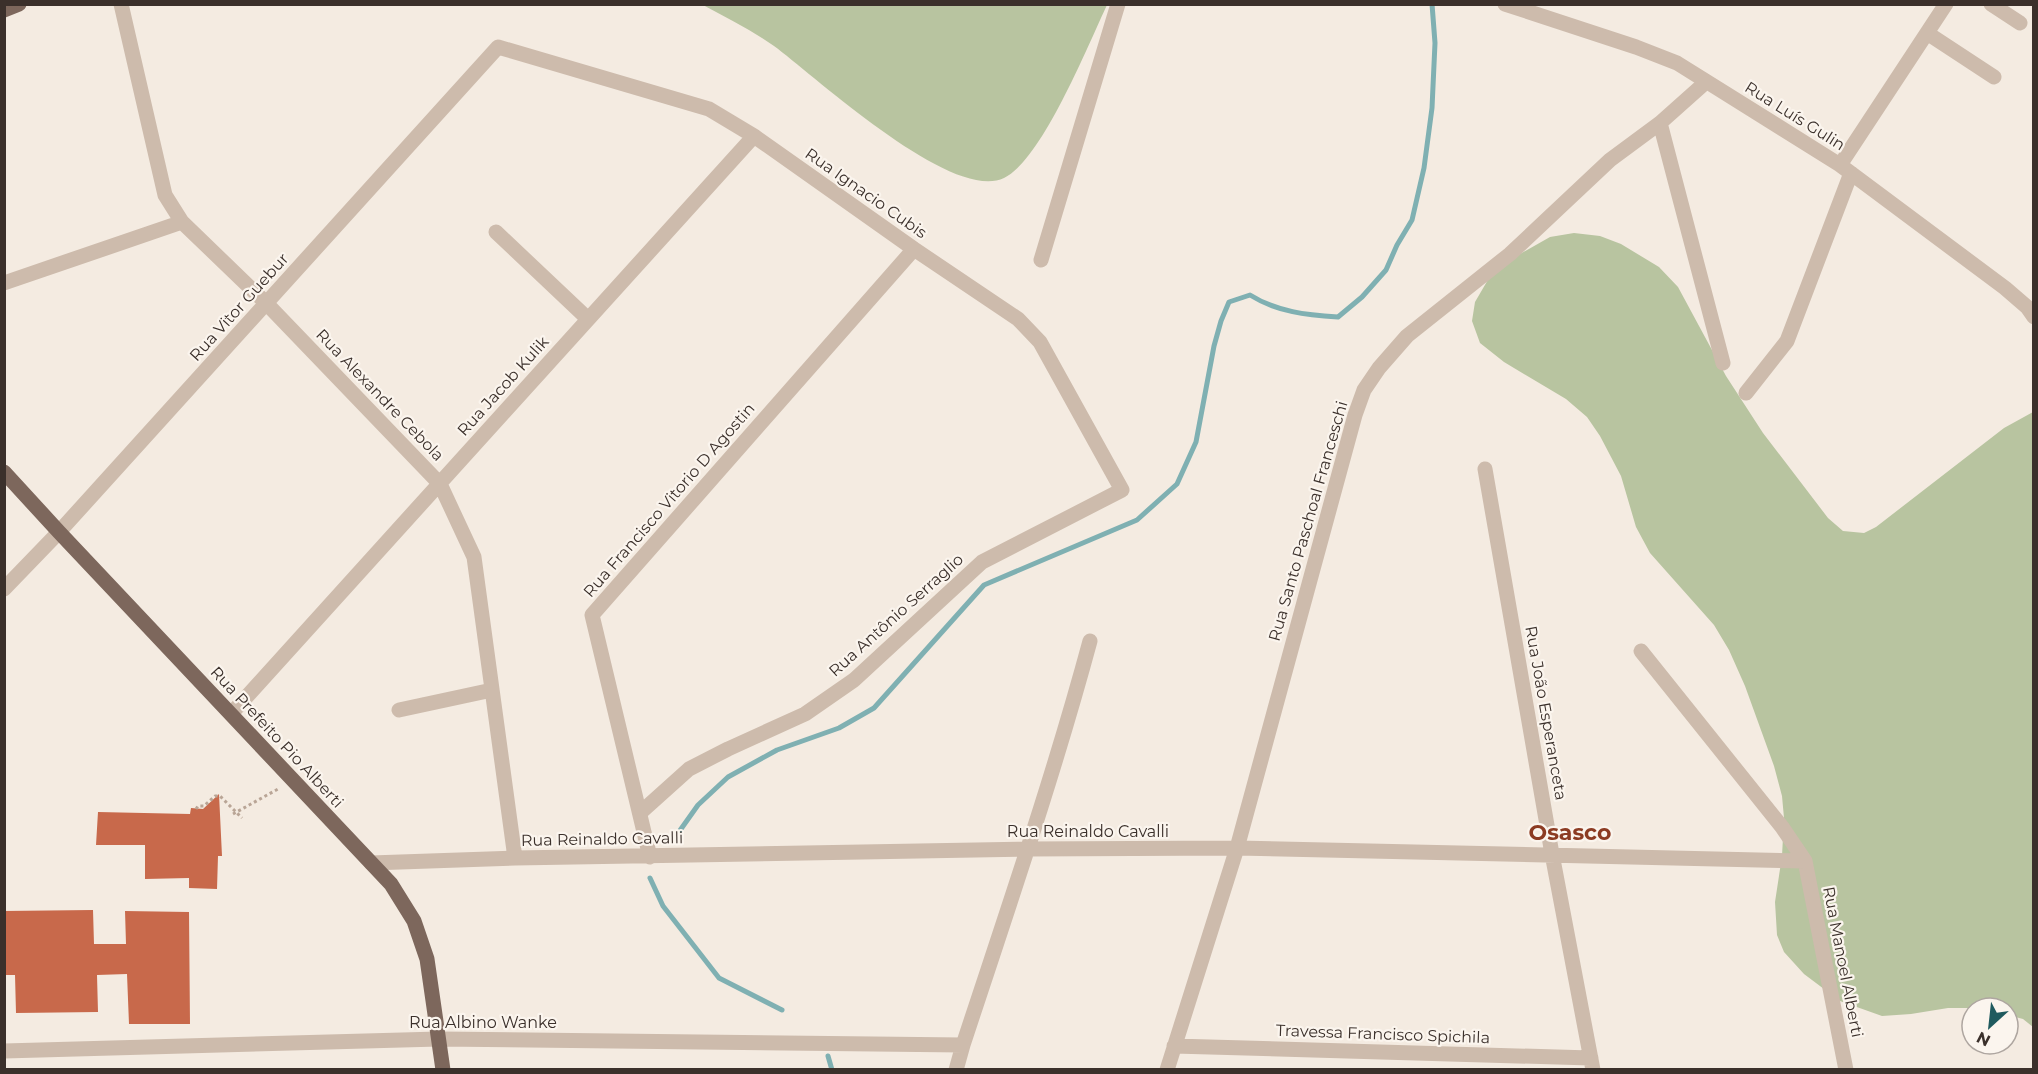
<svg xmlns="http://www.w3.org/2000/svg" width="2038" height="1074" font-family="Montserrat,sans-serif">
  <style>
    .green { fill: #b8c4a0 }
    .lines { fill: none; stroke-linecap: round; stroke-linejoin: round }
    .stream { stroke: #7fb0b2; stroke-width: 5 }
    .building { fill: #c8694b }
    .path { stroke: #b9a596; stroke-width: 3; stroke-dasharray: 3 3; stroke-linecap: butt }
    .minor { stroke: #cdbbac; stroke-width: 15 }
    .major { stroke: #7d675c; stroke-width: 15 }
    .labels { text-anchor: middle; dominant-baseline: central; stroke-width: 4.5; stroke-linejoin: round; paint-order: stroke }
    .street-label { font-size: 16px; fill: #3b302b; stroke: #fbf5ee }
    .district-label { font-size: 22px; font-weight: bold; fill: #8c3b22; stroke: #fbf5ee }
  </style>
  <rect width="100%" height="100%" fill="#f4ebe1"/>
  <path class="green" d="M703 5H1107C1088 45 1042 160 1004 178 952 203 816 77 774 46 751 30 727 18 703 5Z
    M1574 233 1600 236 1621 244 1659 267 1678 287 1726 376 1763 433 1828 518 1843 531 1864 533 1876 527 2004 428 2033 412V1027L2023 1019 2008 1015V1008H1948L1911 1014 1882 1016 1840 1001 1804 974 1784 952 1777 935 1775 902 1782 856 1784 818 1782 796 1774 766 1745 686 1729 650 1714 625 1650 553 1636 527 1621 476 1600 436 1587 417 1566 399 1504 362 1480 343 1472 321 1475 302 1489 278 1504 263 1550 237Z"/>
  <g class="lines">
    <path class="stream" d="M676 836 698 805 728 777 777 750 839 728 874 708 984 585 1137 520 1177 484 1196 442 1214 346 1221 321 1229 302 1250 295C1277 312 1307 315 1338 317L1362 297 1386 270 1397 245 1412 220 1424 168 1432 108 1435 43 1432 4
      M650 878 663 906 719 978 782 1010
      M828 1056 832 1070"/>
  </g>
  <path class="building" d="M219 794 222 856H218L217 889 189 888V878L145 879V845H96L98 812 190 814 191 808 203 809Z
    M93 910 94 944H126L125 911 189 912 190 1024H129L127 974 97 975 98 1012 16 1013 15 975H4V911Z"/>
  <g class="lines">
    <path class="path" d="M196 809 198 806H204L215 796H220L242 818
      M233 814 278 789"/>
    <path class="minor" d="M121 4 165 195 182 222 266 303 440 484 474 557 515 858
      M1505 4 1636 47 1677 63 1840 165 2005 288 2027 307 2034 317
      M1991 4 2020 23
      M1927 33 1994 77
      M1660 123 1723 363
      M1840 165 1946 4
      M496 232 588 319
      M1041 260 1118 4
      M4 283 182 222
      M1746 393 1787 341 1851 173
      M1485 469 1552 854 1593 1070
      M4 589 59 532 498 47 709 109 754 136 914 249 1018 319 1040 342 1122 490 982 562 854 680 805 714 728 749 689 769 640 813
      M1641 651 1782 827 1805 861 1846 1070
      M399 710 492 690
      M231 714 754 136
      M650 857 592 615 914 249
      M371 863 515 858 1028 849 1237 848 1805 861
      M1174 1046 1591 1058
      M4 1051 439 1039 963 1045
      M956 1070 963 1045C1007 911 1053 778 1090 641
      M1167 1070 1237 848 1355 415 1364 390 1379 368 1407 336 1510 254 1610 160 1660 123 1706 82"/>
    <path class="major" d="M4 10 19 4
      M4 472 59 532 391 884 414 921 427 959 443 1070"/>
  </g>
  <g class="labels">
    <g class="street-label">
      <text transform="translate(1795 116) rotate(32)">Rua Luís Gulin</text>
      <text transform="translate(866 193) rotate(35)">Rua Ignacio Cubis</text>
      <text transform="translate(239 307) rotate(-48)">Rua Vitor Guebur</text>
      <text transform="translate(503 386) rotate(-48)">Rua Jacob Kulik</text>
      <text transform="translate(380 395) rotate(46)">Rua Alexandre Cebola</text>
      <text transform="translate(669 500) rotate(-49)">Rua Francisco Vitorio D Agostin</text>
      <text transform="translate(1308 521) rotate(-74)">Rua Santo Paschoal Franceschi</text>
      <text transform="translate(896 615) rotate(-42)">Rua Antônio Serraglio</text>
      <text transform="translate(1546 713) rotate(80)">Rua João Esperanceta</text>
      <text transform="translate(277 737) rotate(47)">Rua Prefeito Pio Alberti</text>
      <text x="1088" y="831">Rua Reinaldo Cavalli</text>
      <text transform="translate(602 839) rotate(-1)">Rua Reinaldo Cavalli</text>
      <text transform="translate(1843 962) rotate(79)">Rua Manoel Alberti</text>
      <text x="483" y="1022">Rua Albino Wanke</text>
      <text transform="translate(1383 1034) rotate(2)">Travessa Francisco Spichila</text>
    </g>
    <g class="district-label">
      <text x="1570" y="832">Osasco</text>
    </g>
  </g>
  <rect width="2038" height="1074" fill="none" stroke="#3b302b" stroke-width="12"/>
  <g transform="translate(1990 1026) rotate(207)"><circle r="28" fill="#fbf5ee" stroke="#aea6a0" stroke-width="1.5"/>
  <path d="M0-4.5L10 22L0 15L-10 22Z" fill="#1f5a5e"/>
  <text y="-9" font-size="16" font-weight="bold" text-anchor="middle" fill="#3b302b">N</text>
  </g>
</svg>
